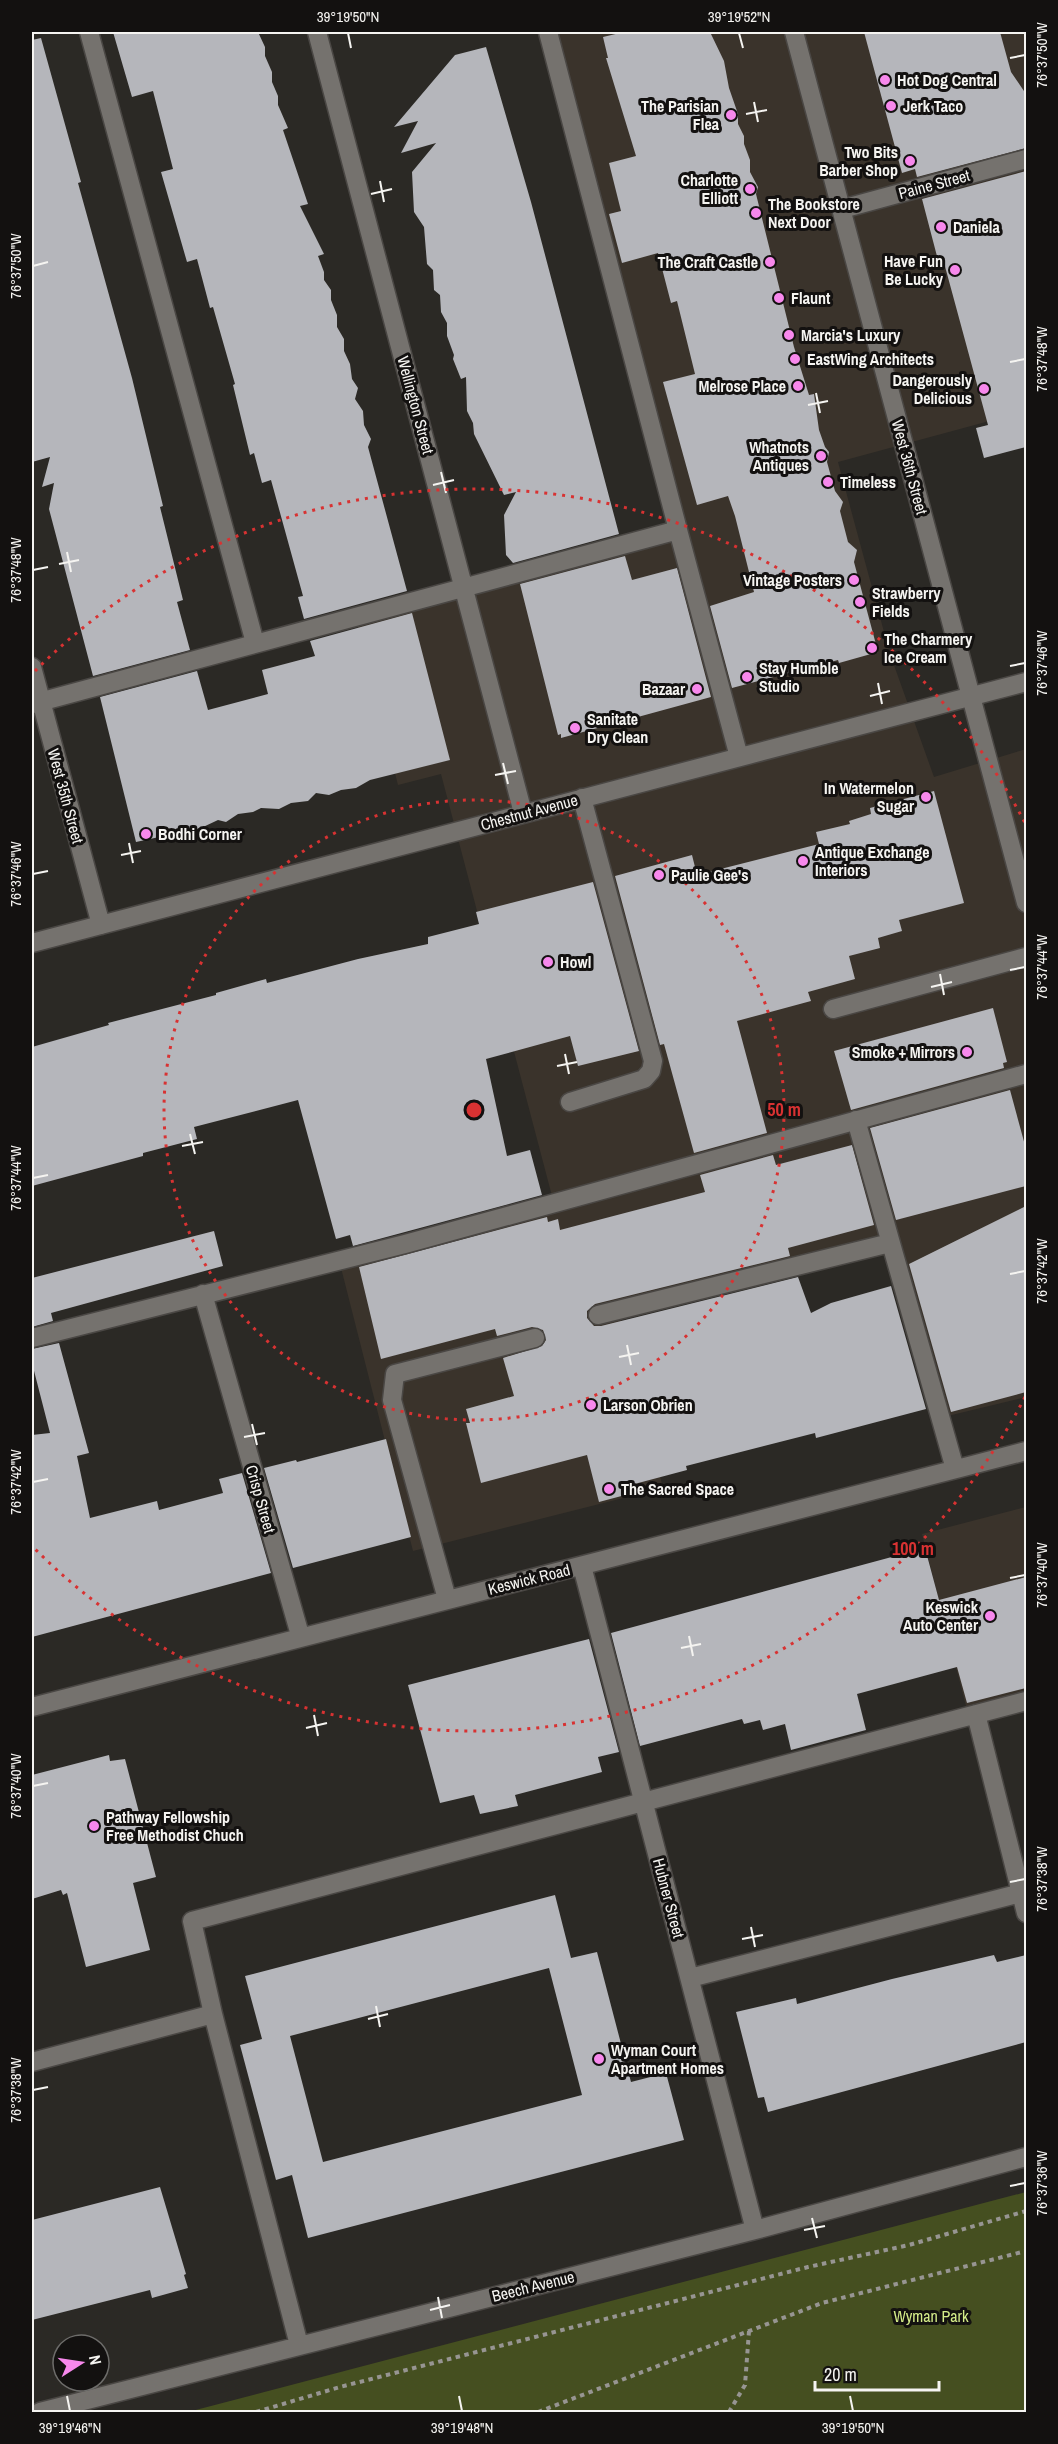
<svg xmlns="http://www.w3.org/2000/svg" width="1058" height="2444" font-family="'Archivo Narrow',sans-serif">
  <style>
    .built { fill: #3a332b }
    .green { fill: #454f20 }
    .building { fill: #b5b6bb; fill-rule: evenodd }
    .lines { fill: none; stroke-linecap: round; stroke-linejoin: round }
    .minor-casing { stroke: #4a4744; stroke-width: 21 }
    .path { stroke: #979592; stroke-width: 4; stroke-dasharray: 4.5 4.5; stroke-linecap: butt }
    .minor { stroke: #75726e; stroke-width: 18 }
    .ticks { fill: none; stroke: #f5f4f1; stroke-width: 2 }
    .ring { fill: none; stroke: #d83232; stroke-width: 3; stroke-dasharray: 3 6 }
    .poi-dot { fill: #f788ec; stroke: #131110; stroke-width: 2 }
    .labels { text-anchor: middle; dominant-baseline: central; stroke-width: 6; stroke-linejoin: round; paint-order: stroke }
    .poi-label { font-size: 16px; font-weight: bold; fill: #f5f4f1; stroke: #131110; text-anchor: start }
    .street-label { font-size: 16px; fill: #f5f4f1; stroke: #131110 }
    .park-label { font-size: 16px; fill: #d5ed89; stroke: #131110 }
    .centre { fill: #d83232; stroke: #131110; stroke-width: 3 }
    .ring-label { font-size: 18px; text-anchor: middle; font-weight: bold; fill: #d83232; stroke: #131110; stroke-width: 6; stroke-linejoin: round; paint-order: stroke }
    .neatline { fill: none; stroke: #f5f4f1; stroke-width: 2 }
    .ticks-label { font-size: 15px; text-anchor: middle; fill: #f5f4f1 }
  </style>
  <rect width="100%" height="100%" fill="#2b2925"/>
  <path class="built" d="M546 32H1026V411L838 462 890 654 934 777 1026 749V1397L931 1420 885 1243 619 1311 663 1488 413 1551 338 1256 552 1196 441 774 398 785 356 620 679 534Z
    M1026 1507V1699L968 1714 922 1534Z"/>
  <path class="green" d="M1026 2192V2412H188Z"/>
  <path class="building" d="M113 32H258L265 47V56L272 72V82L278 96V105L288 128 283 130 284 133 308 204 300 206 324 254 318 256 324 272V280L331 290V300L337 315V327L344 339V351L350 364 352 379 358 388 355 399 363 411 364 425 371 439 368 447 407 591 304 619 298 597 303 596 271 480 262 483 254 453 250 455 233 385 235 384 213 307 210 308 197 259 187 262 161 172 173 169 153 91 132 97Z
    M624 32H710L724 61 729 88 738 114V124L744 136V144L750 160V172L758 187 756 194 794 347 809 395 814 394 819 430 825 447 829 452 827 462 835 491 843 502 840 511 848 542 857 550 854 562 878 652 839 663 838 660 732 688 710 606 754 592 735 516 728 496 697 505 663 382 695 374 677 301 671 303 658 253 622 263 609 214 621 211 609 163 636 156 606 58H608L603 37Z
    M864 32H1000L1011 72 1026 94V148L917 177 915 169 902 173Z
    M41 38 81 182 78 183 132 378 163 506 160 507 183 600 177 602 190 650 93 676 49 509 54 483 42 487 50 457 32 462V40Z
    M486 47 531 202 619 534 513 563 506 555 504 515 516 492 504 495 474 434 473 423 467 411 466 377 461 379 453 359 454 355 447 336V323L441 312 440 295 434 290 433 270 427 264 424 227 414 212 412 172 436 143 401 153 418 121 394 127 455 55Z
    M1026 171V447L984 458 976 428 988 425 943 259 938 260 922 199Z
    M625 556 632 580 677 568 711 697 561 738V734L558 735 520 584Z
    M412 613 450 760 370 780 356 788 341 790 329 795 316 793 308 801 291 803 279 809 261 808 253 812 238 814 226 822 218 820 201 828 136 842 100 697 197 671 208 710 268 694 262 670 315 656 310 641Z
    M934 791 964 903 899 920 902 931 878 938 880 948 849 956 855 979 808 992 811 1001 737 1021 767 1133 694 1153 664 1044 660 1045 615 876 692 855 697 875 819 844 816 832 850 824 849 821 871 814 870 808Z
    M593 882 639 1051 578 1066 570 1036 486 1059 507 1156 530 1150 542 1195 353 1246 350 1235 336 1239 298 1100 194 1127 197 1139 143 1153V1156L32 1186V1047L109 1025 108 1023 216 995V993L266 979 267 983 358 959 428 944V937L479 924 476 912Z
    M993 1008 1007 1062 1003 1063 1004 1068 851 1110 834 1051Z
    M1010 1090 1026 1149V1186L896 1220 870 1128Z
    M852 1145 874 1225 788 1248 790 1256 595 1304 587 1311V1318L594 1326H601L798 1277 811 1313 831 1303 891 1286 926 1409 816 1438 815 1433 686 1466 687 1470 627 1486 629 1494 599 1502 587 1455 481 1483 466 1423H470L466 1409 514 1396 503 1358 542 1346 546 1340 543 1330 532 1327 497 1336 495 1329 381 1359 359 1267 547 1217 548 1222 558 1219 560 1230 705 1192 700 1175 773 1155 776 1165Z
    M1026 1206V1392L951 1412 909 1264Z
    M214 1231 223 1266 51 1313 53 1321 32 1327V1278Z
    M59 1343 89 1453 77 1456 90 1518 157 1501 159 1510 223 1493 219 1479 242 1473 271 1573 32 1637V1435L50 1433 32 1363V1349Z
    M386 1439 411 1537 293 1568 264 1468 296 1460 297 1462Z
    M925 1548 939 1600 1026 1577V1688L967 1703 957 1667 857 1694 866 1730 791 1750 785 1724 763 1730 760 1720 744 1724 742 1719 640 1746 611 1633Z
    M589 1639 619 1752 598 1757 602 1772 515 1795 518 1806 480 1814 474 1795 440 1803 408 1685Z
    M109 1755 110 1761 125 1759 156 1877 133 1883 150 1950 86 1967 67 1893 63 1895 61 1890 32 1899V1775Z
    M555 1895 571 1958 597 1952 631 2082 666 2073 684 2140 308 2238 292 2175 276 2180 240 2045 262 2039 245 1976ZM549 1968 582 2095 323 2162 290 2036Z
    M994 1955 997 1962 1026 1955V2042L768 2112 764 2097 758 2098 736 2012 796 1998 797 2004 892 1979Z
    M160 2187 186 2274 184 2275 188 2288 152 2298 150 2290 32 2320V2220Z"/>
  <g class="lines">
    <g class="minor-casing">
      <path id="minor" d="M89 32 255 643
        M317 32 523 813
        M794 32 1026 903
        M842 209 1026 159
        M678 530 739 757
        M32 667 101 925
        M32 704 678 530 548 32
        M32 943 1026 682
        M833 1009 1026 957
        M570 1102 644 1079 651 1071 653 1061 582 798
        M856 1120 955 1469
        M203 1294 300 1635
        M598 1315 890 1243
        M32 1338 405 1244 1026 1074
        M582 1566 755 2230
        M447 1599 392 1400 395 1374 535 1338
        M32 1707C363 1619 695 1537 1026 1451
        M976 1714 1026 1913
        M690 1978 1021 1893
        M213 2014 299 2345
        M32 2062 213 2014 192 1921 1026 1701
        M40 2412 755 2230 1026 2157"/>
    </g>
    <path class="path" d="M256 2412 340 2387 808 2267 909 2245 1026 2211
      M538 2412 822 2303 1026 2251
      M729 2412 745 2385 749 2331"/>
    <use href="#minor" class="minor"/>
  </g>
  <path class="ticks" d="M348 33 351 48M739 33 743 48M1010 58 1025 55M754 102 758 122M746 114 767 110M380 181 384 202M371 194 392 189M33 266 48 262M1010 362 1025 359M816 393 820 413M808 405 828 401M441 472 446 493M433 485 454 480M67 552 71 572M59 564 79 560M33 570 48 567M1010 666 1025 663M878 683 882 704M870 696 890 691M503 763 508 784M495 775 516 771M129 843 133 863M121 855 141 851M33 874 48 871M1010 970 1025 967M940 974 944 995M931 987 952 982M565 1054 569 1074M557 1066 577 1062M190 1134 195 1154M182 1146 203 1142M33 1178 48 1175M1010 1274 1025 1271M627 1345 631 1365M619 1357 639 1353M252 1424 257 1445M244 1437 265 1433M33 1482 48 1479M1010 1578 1025 1575M689 1636 693 1656M681 1648 701 1644M314 1715 318 1736M306 1728 327 1723M33 1786 48 1783M1010 1882 1025 1879M751 1927 755 1947M742 1939 763 1935M376 2006 380 2027M368 2019 388 2014M33 2090 48 2087M1010 2186 1025 2183M812 2218 817 2238M804 2230 825 2226M438 2297 442 2318M430 2310 450 2305M67 2396 70 2411M459 2396 462 2411M850 2396 853 2411"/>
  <g class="ring">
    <circle cx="474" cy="1110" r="310"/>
    <path d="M1025 1397A621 621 0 0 1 35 1549M35 671A621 621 0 0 1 1025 823"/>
  </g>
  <g class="poi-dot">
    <circle cx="885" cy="80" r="6"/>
    <circle cx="891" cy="106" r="6"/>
    <circle cx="731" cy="115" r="6"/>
    <circle cx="910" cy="161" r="6"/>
    <circle cx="750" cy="189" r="6"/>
    <circle cx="756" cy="213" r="6"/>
    <circle cx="941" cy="227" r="6"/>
    <circle cx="770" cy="262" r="6"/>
    <circle cx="955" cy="270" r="6"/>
    <circle cx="779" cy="298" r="6"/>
    <circle cx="789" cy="335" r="6"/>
    <circle cx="795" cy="359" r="6"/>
    <circle cx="798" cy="386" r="6"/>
    <circle cx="984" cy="389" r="6"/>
    <circle cx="821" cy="456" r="6"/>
    <circle cx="828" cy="482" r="6"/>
    <circle cx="854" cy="580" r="6"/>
    <circle cx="860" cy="602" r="6"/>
    <circle cx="872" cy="648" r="6"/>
    <circle cx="747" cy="677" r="6"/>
    <circle cx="697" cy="689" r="6"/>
    <circle cx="575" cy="728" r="6"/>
    <circle cx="926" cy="797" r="6"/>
    <circle cx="146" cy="834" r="6"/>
    <circle cx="803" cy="861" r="6"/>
    <circle cx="659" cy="875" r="6"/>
    <circle cx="548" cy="962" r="6"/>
    <circle cx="967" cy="1052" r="6"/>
    <circle cx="591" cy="1405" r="6"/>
    <circle cx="609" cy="1489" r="6"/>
    <circle cx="990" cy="1616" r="6"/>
    <circle cx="94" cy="1826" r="6"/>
    <circle cx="599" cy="2059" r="6"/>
  </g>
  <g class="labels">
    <g class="poi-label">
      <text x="897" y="80">Hot Dog Central</text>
      <text x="719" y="106" text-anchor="end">The Parisian<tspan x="719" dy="18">Flea</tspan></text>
      <text x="903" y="106">Jerk Taco</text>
      <text x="898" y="152" text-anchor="end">Two Bits<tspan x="898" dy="18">Barber Shop</tspan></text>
      <text x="738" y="180" text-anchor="end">Charlotte<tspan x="738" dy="18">Elliott</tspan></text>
      <text x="768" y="204">The Bookstore<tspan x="768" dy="18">Next Door</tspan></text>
      <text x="953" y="227">Daniela</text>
      <text x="943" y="261" text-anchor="end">Have Fun<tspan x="943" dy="18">Be Lucky</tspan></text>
      <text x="758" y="262" text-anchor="end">The Craft Castle</text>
      <text x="791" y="298">Flaunt</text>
      <text x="801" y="335">Marcia's Luxury</text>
      <text x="807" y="359">EastWing Architects</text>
      <text x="972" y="380" text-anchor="end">Dangerously<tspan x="972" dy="18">Delicious</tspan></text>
      <text x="786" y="386" text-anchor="end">Melrose Place</text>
      <text x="809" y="447" text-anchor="end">Whatnots<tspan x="809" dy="18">Antiques</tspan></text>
      <text x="840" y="482">Timeless</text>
      <text x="842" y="580" text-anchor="end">Vintage Posters</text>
      <text x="872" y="593">Strawberry<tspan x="872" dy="18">Fields</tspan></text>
      <text x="884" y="639">The Charmery<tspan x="884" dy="18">Ice Cream</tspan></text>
      <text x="759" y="668">Stay Humble<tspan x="759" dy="18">Studio</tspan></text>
      <text x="685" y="689" text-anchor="end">Bazaar</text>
      <text x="587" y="719">Sanitate<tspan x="587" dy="18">Dry Clean</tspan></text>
      <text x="914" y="788" text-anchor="end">In Watermelon<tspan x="914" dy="18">Sugar</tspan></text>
      <text x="158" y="834">Bodhi Corner</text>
      <text x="815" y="852">Antique Exchange<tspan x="815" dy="18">Interiors</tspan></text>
      <text x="671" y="875">Paulie Gee's</text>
      <text x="560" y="962">Howl</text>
      <text x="955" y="1052" text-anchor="end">Smoke + Mirrors</text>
      <text x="603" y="1405">Larson Obrien</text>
      <text x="621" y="1489">The Sacred Space</text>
      <text x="978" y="1607" text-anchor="end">Keswick<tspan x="978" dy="18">Auto Center</tspan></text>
      <text x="106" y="1817">Pathway Fellowship<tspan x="106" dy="18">Free Methodist Chuch</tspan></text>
      <text x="611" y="2050">Wyman Court<tspan x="611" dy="18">Apartment Homes</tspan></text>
    </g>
    <g class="street-label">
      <text transform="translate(934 184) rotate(-15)">Paine Street</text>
      <text transform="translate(416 405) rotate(75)">Wellington Street</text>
      <text transform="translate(910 467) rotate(75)">West 36th Street</text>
      <text transform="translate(66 796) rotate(75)">West 35th Street</text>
      <text transform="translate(529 812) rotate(-15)">Chestnut Avenue</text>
      <text transform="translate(261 1499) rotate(74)">Crisp Street</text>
      <text transform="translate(529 1579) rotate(-14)">Keswick Road</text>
      <text transform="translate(669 1898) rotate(75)">Hubner Street</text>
      <text transform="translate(533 2286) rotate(-14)">Beech Avenue</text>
    </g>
    <g class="park-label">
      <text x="931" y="2316">Wyman Park</text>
    </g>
  </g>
  <circle cx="474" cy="1110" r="9" class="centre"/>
  <g class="ring-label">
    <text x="784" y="1116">50 m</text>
    <text x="913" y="1555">100 m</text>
  </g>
  <rect width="1058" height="2444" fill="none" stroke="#131110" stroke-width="66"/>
  <g transform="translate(81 2363) rotate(78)"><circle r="28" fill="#131110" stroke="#6d6c6a" stroke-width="1.5"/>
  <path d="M0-4.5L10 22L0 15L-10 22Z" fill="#f788ec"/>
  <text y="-9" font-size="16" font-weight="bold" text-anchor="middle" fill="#f5f4f1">N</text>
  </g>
  <path d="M815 2381v9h124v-9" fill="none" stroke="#f5f4f1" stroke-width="3"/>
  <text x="824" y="2381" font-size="18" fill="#f5f4f1" stroke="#131110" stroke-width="4.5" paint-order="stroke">20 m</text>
  <rect x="33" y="33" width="992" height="2378" class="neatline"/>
  <g class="ticks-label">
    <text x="348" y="22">39°19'50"N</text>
    <text x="739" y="22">39°19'52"N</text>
    <text transform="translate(1042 55) rotate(-90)" y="5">76°37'50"W</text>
    <text transform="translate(16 266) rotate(-90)" y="5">76°37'50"W</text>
    <text transform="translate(1042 359) rotate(-90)" y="5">76°37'48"W</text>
    <text transform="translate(16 570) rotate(-90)" y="5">76°37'48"W</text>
    <text transform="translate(1042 663) rotate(-90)" y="5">76°37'46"W</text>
    <text transform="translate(16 874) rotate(-90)" y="5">76°37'46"W</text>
    <text transform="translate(1042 967) rotate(-90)" y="5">76°37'44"W</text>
    <text transform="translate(16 1178) rotate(-90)" y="5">76°37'44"W</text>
    <text transform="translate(1042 1271) rotate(-90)" y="5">76°37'42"W</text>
    <text transform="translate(16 1482) rotate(-90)" y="5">76°37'42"W</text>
    <text transform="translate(1042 1575) rotate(-90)" y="5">76°37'40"W</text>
    <text transform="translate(16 1786) rotate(-90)" y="5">76°37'40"W</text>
    <text transform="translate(1042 1879) rotate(-90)" y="5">76°37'38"W</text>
    <text transform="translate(16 2090) rotate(-90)" y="5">76°37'38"W</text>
    <text transform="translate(1042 2183) rotate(-90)" y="5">76°37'36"W</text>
    <text x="70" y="2433">39°19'46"N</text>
    <text x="462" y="2433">39°19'48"N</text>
    <text x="853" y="2433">39°19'50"N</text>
  </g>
</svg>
